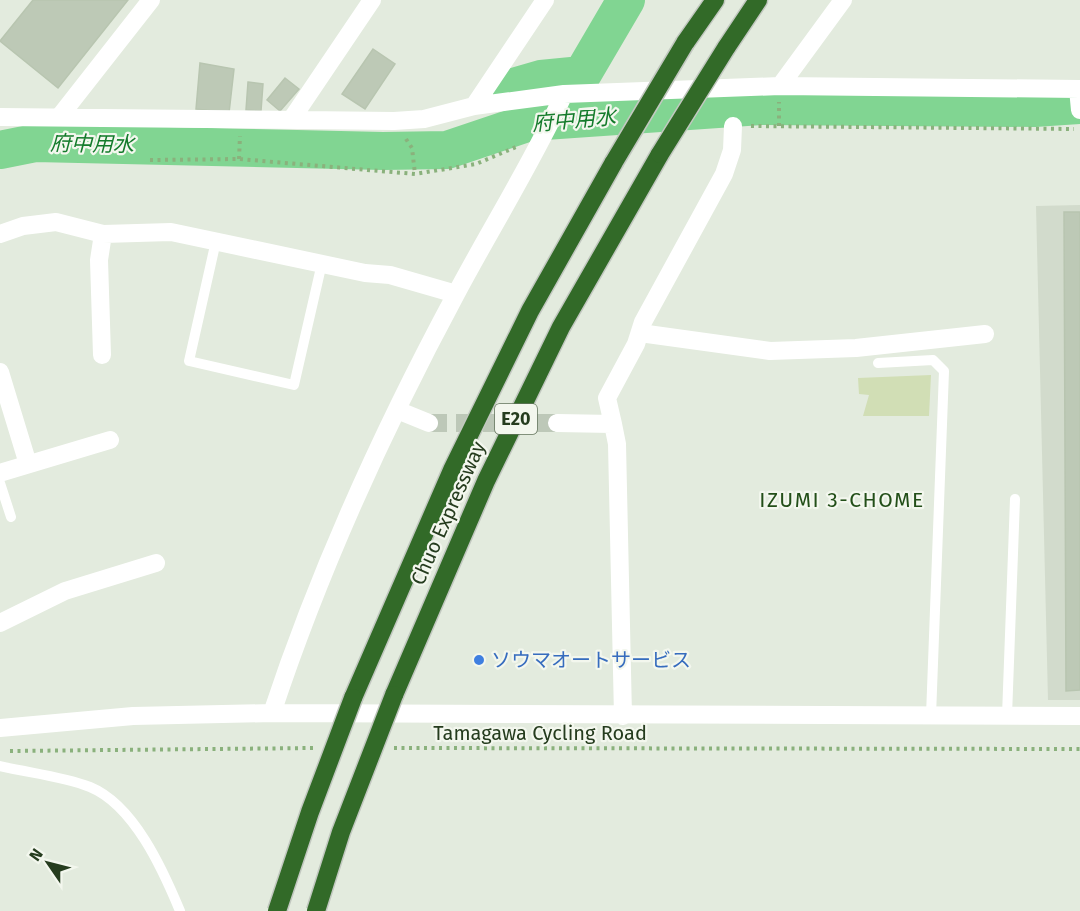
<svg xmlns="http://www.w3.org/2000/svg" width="1080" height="911" font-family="'Fira Sans','Noto Sans JP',sans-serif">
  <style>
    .built { fill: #d2dbcc }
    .green { fill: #d1deb5 }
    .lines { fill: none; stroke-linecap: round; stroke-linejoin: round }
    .river { stroke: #81d592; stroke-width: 38 }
    .building { fill: #bdc9b6; stroke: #b8c5b0; stroke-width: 1.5 }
    .minor-tunnel { stroke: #bdc8b8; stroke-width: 18; stroke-dasharray: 18 9; stroke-linecap: butt }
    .motorway-casing { stroke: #c2c8c0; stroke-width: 21 }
    .path { stroke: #8ab17c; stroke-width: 4; stroke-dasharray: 3 4.5; stroke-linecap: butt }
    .service { stroke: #fff; stroke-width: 10 }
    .minor { stroke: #fff; stroke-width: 18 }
    .motorway { stroke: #326a28; stroke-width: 18 }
    .motorway-bridge-casing { stroke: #c2c8c0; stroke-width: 21; stroke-linecap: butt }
    .motorway-bridge { stroke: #326a28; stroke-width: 18 }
    .shop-dot { fill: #3f7fe0; stroke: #f3f7ee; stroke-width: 2 }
    .labels { text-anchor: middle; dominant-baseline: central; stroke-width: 4.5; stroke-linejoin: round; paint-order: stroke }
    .shield { fill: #f3f7ee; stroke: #63745c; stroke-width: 1.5 }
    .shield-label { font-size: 18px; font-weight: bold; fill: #253c1e }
    .street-label { font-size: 20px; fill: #253c1e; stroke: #f3f7ee }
    .shop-label { font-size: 20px; fill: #366cbe; stroke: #f3f7ee; text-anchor: start }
    .water-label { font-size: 21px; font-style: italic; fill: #147b2b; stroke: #f3f7ee }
    .neighbourhood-label { font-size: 21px; letter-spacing: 1.5px; fill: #234f19; stroke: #f3f7ee }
  </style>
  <rect width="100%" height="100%" fill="#e3ebde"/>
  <path class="built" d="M1080 205V700H1048L1036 206Z"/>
  <path class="green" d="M931 375 929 416H863L869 395 859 394 858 378Z"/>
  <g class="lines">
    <path class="river" d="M510 88 541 79 582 75 626 0
      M0 150 35 143 383 151 447 150 530 122 761 106 1034 108 1080 105"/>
  </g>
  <path class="building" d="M33 0H128L58 88 0 41Z
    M373 49 395 64 365 109 342 94Z
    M200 63 234 69 229 113 196 109Z
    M285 78 299 89 280 111 267 100Z
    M248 82 263 84 261 111 246 110Z
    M1064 212H1080V690L1066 691Z"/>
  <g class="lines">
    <path class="minor-tunnel" d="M429 423H557"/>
    <g class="motorway-casing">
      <path id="motorway" d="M685 43 715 0
        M726 48 758 0
        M394 695 486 481 561 327 660 154
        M353 698 452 470 530 311 614 162"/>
    </g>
    <path class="path" d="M751 126 1074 129
      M779 126V102
      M406 139 412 148 415 174
      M239 159 240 136
      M150 160 239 159 415 174 476 164 516 147
      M394 748 1080 749
      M10 751 314 748"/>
    <path class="service" d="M216 241 189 361 294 385 322 263
      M878 363 933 360 944 371 931 716
      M0 483 11 517
      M1007 716 1015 499
      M0 766C29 773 62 776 90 787 134 805 163 870 180 911"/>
    <path class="minor" d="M780 86 843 0
      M1078 89 1080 110
      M474 106 545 0
      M60 116 151 0
      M0 117 394 121 424 119 474 106 564 94 780 86 1080 89
      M291 120 372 0
      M0 234 23 226 56 222 103 234 171 232 365 273 390 275 456 294
      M640 333 770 351 856 348 985 334
      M102 355 99 260 103 234
      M0 372 28 464
      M397 410 429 423
      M557 423 613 424 617 444 623 716
      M613 424 607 398 636 344 643 322 724 174 732 150 733 126
      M0 473 110 440
      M0 623 65 591 156 563
      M272 713C320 568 384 428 456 294 491 228 532 163 564 94
      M0 728 133 716 272 713 1080 716"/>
    <use href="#motorway" class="motorway"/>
    <g class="motorway-bridge-casing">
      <path id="motorway-bridge" d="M660 154 726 48
        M614 162 685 43
        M277 911 310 812 353 698
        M316 911 341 832 394 695"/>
    </g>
    <use href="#motorway-bridge" class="motorway-bridge"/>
  </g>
  <circle class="shop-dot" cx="479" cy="660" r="6"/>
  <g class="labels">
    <rect class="shield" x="495" y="404" width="42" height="30" rx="4.5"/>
    <g class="shield-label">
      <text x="516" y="419">E20</text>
    </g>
    <g class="street-label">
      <text transform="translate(448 513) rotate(-66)">Chuo Expressway</text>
      <text x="540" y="733">Tamagawa Cycling Road</text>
    </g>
    <g class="shop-label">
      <text x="491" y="660">ソウマオートサービス</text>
    </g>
    <g class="water-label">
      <text transform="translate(574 120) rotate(-5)">府中用水</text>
      <text transform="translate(92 144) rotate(1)">府中用水</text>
    </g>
    <g class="neighbourhood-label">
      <text x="842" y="500">IZUMI 3-CHOME</text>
    </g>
  </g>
  <g transform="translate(48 863) rotate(305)" stroke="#f3f7ee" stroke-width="4.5" paint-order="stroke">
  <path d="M0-4.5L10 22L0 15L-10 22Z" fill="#253c1e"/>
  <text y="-9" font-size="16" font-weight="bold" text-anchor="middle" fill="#253c1e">N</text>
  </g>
</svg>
